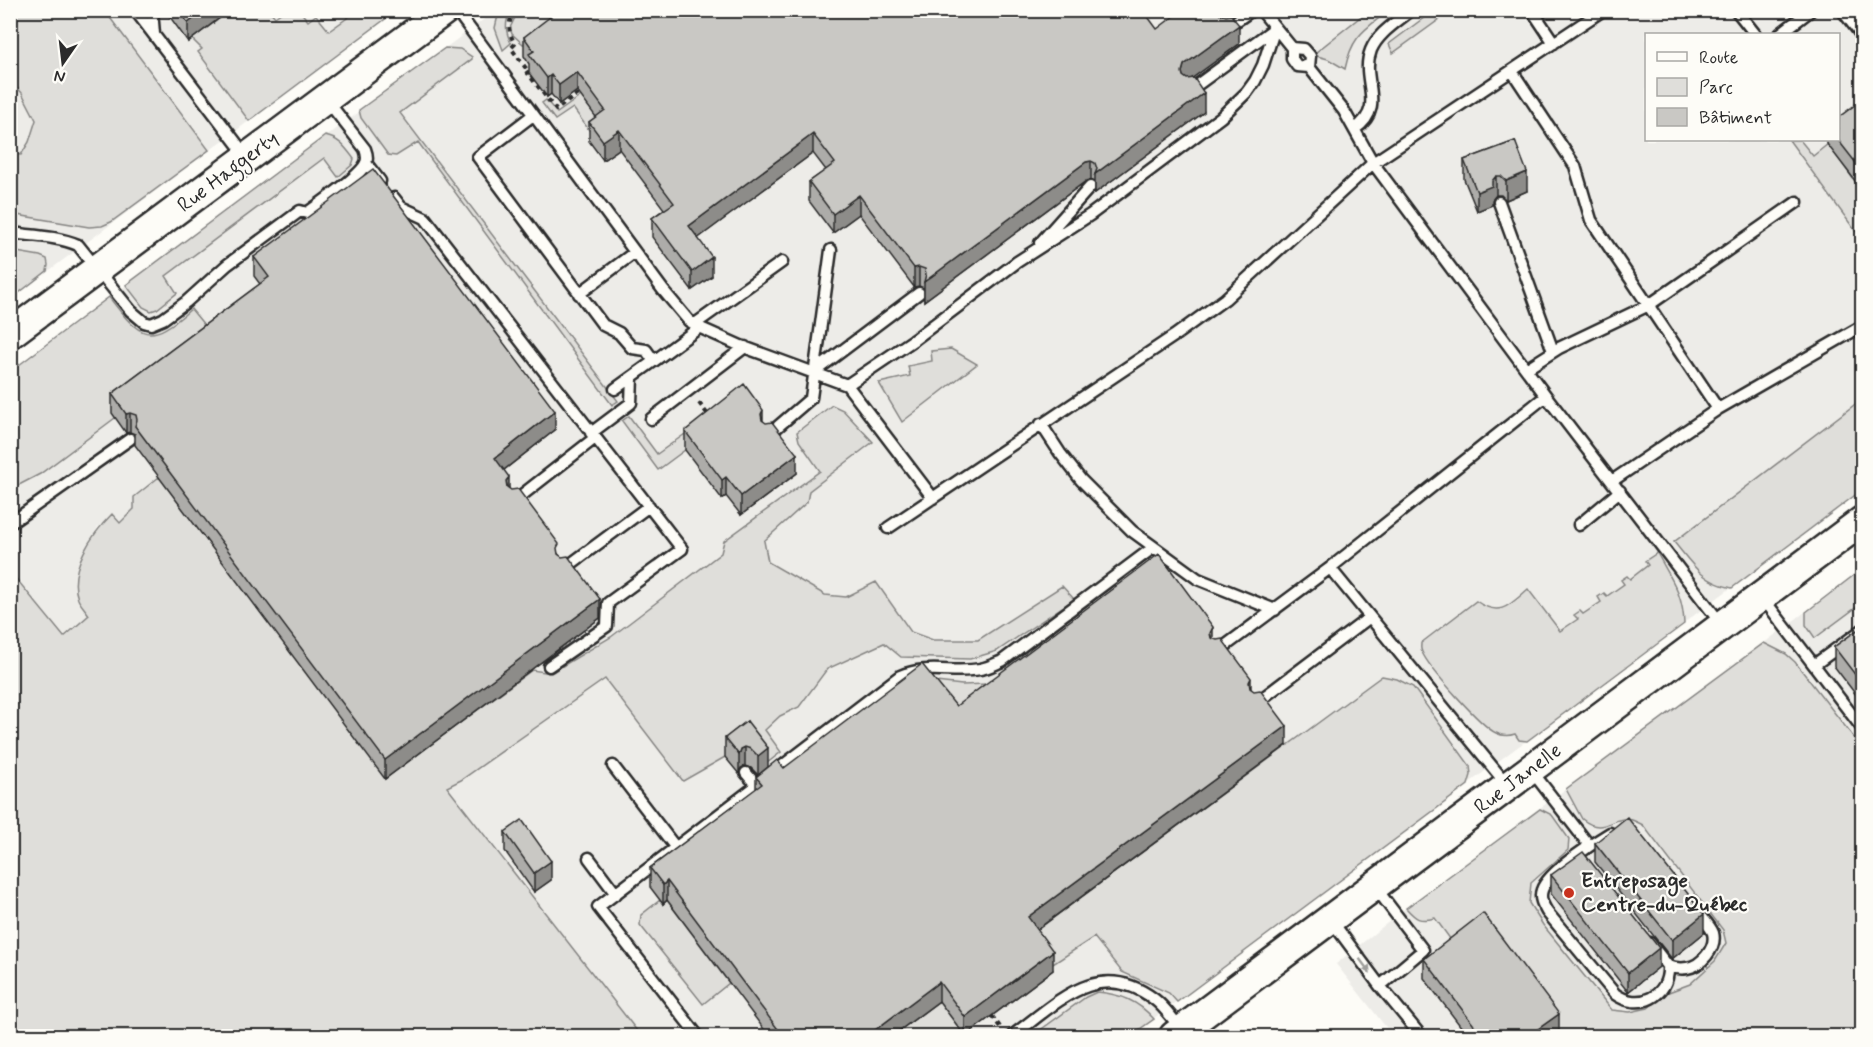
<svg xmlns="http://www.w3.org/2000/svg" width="1873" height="1047" font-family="Mynerve,sans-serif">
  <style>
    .built { fill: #edece8; fill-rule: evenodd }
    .green { fill: #dfdeda; stroke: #858482; stroke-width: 1.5 }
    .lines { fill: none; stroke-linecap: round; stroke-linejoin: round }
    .lane-casing { stroke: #2b2b2b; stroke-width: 15 }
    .secondary-casing { stroke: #2b2b2b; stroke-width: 33 }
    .path { stroke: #2b2b2b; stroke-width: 4; stroke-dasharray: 4.5 4.5; stroke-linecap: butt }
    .lane { stroke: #fdfcf7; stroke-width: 10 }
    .secondary { stroke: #fdfcf7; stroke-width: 28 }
    .wall { fill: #adaca9; stroke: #2b2b2b; stroke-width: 1.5 }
    .shaded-wall { fill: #8d8c89; stroke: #2b2b2b; stroke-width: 1.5 }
    .building { fill: #c9c8c4; stroke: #2b2b2b; stroke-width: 1.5 }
    .oneway { fill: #9e9e9b }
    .poi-dot { fill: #c8321e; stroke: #fdfcf7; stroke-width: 2 }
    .labels { text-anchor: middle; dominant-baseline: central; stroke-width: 4.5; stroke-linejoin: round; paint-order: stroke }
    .street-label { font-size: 21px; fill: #2b2b2b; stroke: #fdfcf7 }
    .poi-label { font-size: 21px; font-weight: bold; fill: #2b2b2b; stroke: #fdfcf7; text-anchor: start }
  </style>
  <rect width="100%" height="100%" fill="#fdfcf7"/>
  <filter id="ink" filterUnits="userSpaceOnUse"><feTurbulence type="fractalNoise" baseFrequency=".0167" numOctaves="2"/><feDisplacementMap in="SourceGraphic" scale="12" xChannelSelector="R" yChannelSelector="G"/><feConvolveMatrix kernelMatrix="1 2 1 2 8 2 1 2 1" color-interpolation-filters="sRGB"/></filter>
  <g filter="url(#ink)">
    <path class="built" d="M11 11H396L11 299Z
      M495 11H1862V490L1130 1036H641L446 787 334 816 113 514 98 527 86 547 89 615 64 637 11 571V371ZM1646 34H1838V140H1646Z
      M1862 569V748L1795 662 1786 654 1764 643Z
      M1594 768 1643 825 1723 930 1726 943 1715 961 1690 984 1666 993 1648 1008 1630 1012 1612 1010 1596 1036H1393L1336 964 1406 908Z"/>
    <path class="green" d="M11 10 105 11 209 150 111 222 102 226 89 227 11 214V154L21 155 29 142 36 120 22 93 11 81Z
      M1369 10 1388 11C1363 31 1352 36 1345 69L1328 59 1317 56 1315 53Z
      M230 11H270L275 17 282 12 281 11H300L308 21 316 15 329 31 357 11H396L249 121 198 52 202 49 192 39Z
      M499 11H510C505 23 505 31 511 43L503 50 495 28Z
      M518 11H585L541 44H523L512 34 510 28Z
      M1433 11H1451L1393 53 1389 44Z
      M445 48 460 49 472 57V59L400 113 618 401 612 405 418 142 396 156 388 155 361 118 359 110Z
      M581 96 606 129 594 137 573 108 555 120 542 103 546 100 557 113Z
      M325 136C340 139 345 147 354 159L352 165 338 177 324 158 166 276 177 293 157 309 151 311 143 307 126 285Z
      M1789 140H1800L1813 156 1828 144 1862 191V240Z
      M11 251 40 256 47 259 48 265 47 271 11 299Z
      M109 297C141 339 149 346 191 309L214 337 115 418 40 474 19 485 11 486V371Z
      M951 349 977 364 902 422 879 383 910 376 908 366 932 361 931 351Z
      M1862 399V490L1732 588C1702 582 1692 564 1674 542Z
      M832 405 843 410 873 442 809 491 807 502 764 541 768 562 825 595 846 597 876 582 911 632 933 640H978L1062 586 1074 599 997 651 970 659 901 657 884 643 827 669 799 707 780 716 765 730 781 752 766 764 747 740 725 757 683 781 605 679 461 780 447 787 641 1036H11L10 571 64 637 89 615C86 610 80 604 78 599 67 569 93 533 112 514L120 523 134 509V497L159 477 385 778 532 670 551 673 611 637 721 553 724 541 820 471 799 441 797 432Z
      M629 416 657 454 706 419 713 429 658 470 622 421Z
      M1657 553C1671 579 1683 593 1684 624L1527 741 1519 740 1515 734C1509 736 1502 736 1496 733 1482 727 1428 667 1422 652 1420 648 1421 648 1421 643L1476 601C1500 618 1510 605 1528 589L1560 631 1578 619 1574 615 1580 611 1583 614 1601 602 1598 597 1604 593 1607 596 1624 584 1621 580 1627 576 1630 579 1648 565 1645 561Z
      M1862 569V603L1815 638 1806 625V612Z
      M1764 643 1786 654 1795 662 1862 748V1036H1554L1456 947 1435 918C1419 922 1416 919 1406 908L1540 809 1552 815 1569 839 1568 850 1531 883 1529 903 1543 925 1612 1010 1630 1012 1648 1008 1666 993 1690 984 1715 961 1726 943 1723 930 1643 825C1639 823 1633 820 1629 819 1612 816 1603 836 1582 819L1566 789Z
      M1382 676 1397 679 1413 687 1470 766 1471 775 1468 785 1177 1002 1169 993 1122 972 1094 937 1050 966 1028 936Z
      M936 682 962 685 985 684 956 707Z
      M660 900 663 904 667 900 729 983 703 1004 640 925 641 915Z
      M1097 992C1121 994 1138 1001 1154 1019L1130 1036H1032L1086 997Z
      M939 1001 962 1032 956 1036H892Z"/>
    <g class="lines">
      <g class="lane-casing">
        <path id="lane" d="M135 10 247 157
          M152 10 154 34
          M456 10 663 290 689 321 703 329 741 346 847 385 915 339 1017 262 1090 215 1221 117 1247 92 1255 81 1263 65 1275 28
          M1261 10 1292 48
          M1532 10 1554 43
          M1736 10 1755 34
          M1842 10 1862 36
          M1226 28 1252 10
          M1780 34 1811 10
          M1309 67 1297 66 1292 59V48L1304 49 1310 56 1309 67 1344 111 1373 163 1603 10
          M1512 71 1575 166 1591 220 1718 409 1612 481
          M1189 91 1275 28
          M533 115 478 157 603 325 619 333 632 348 646 350 654 361 700 327
          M1355 129C1388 106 1359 80 1371 50 1378 33 1397 22 1411 10
          M366 163 380 181
          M394 198 401 207 425 218 682 549 608 603 607 626 549 666
          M1499 202 1553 351
          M10 233C33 236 57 236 78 245L131 311 144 322 151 324 163 319 186 302 227 265 300 211 307 213C320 203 360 177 366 163 368 158 367 154 365 149L326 99
          M1040 243 1090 187
          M579 294 635 252
          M695 324 782 262
          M1526 369 1559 348 1649 305 1797 202
          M814 372 919 293
          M847 385 933 498
          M615 389 654 361
          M1718 409 1862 326
          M651 419 745 347
          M1041 424 1060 453 1081 480 1132 531 1198 579 1275 610
          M591 433 631 403 632 377
          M768 435 811 398 831 250
          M513 502 595 438
          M10 521 12 522 130 439
          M1579 525 1620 491
          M888 528 1174 336 1225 299 1373 163 1546 396
          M1330 568 1508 786
          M564 569 649 506
          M1762 597 1814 665 1862 630
          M1217 652 1330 568 1546 396 1722 625
          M1814 665 1862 728
          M1256 703 1370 617
          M613 766 676 848
          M1531 770 1589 845
          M746 773 757 786
          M1610 833C1593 843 1548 872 1542 890 1539 898 1543 905 1547 912L1615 994C1638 1011 1670 997 1668 966L1650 943
          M589 858 616 894
          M1331 920 1380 986 1423 950 1375 887
          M1668 966C1674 968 1681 969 1687 968 1701 966 1717 948 1713 933 1710 925 1701 917 1696 910
          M1380 986 1421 1036
          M698 1036 598 907 900 676C927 664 953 674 980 669 988 668 995 664 1002 661L1154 547
          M1012 1036C1057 1003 1098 957 1154 999 1165 1007 1173 1020 1182 1030"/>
      </g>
      <g class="secondary-casing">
        <path id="secondary" d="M10 334 445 10
          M1174 1036 1862 521"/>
      </g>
      <path class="path" d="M515 10C507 23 508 32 515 44L511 48 525 67 529 64
        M526 71 556 110 579 93
        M699 403 709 416
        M992 1016 1000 1027"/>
      <use href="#lane" class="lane"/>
      <use href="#secondary" class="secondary"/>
    </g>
    <path class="wall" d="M165 10H230L188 42Z
      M1222 10V14L1239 44 1192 78 1204 112 1095 193V182L1091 180 1086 181 924 301V288L919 286 914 287 859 214 833 233 809 201V182L826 170 813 153 698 238 712 276 692 290 652 237V218L664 209 619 149 603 160 589 141V122L596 117 577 91 559 104 551 94 547 97 529 73V64L524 56V37L1157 29Z
      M1863 99V191L1827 144V140H1839Z
      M1515 141 1527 191 1506 200 1501 195H1496L1492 200V205L1477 211 1464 179V160Z
      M254 257 555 430 504 470 509 489 559 555 600 618 385 779 135 445V434L130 432 126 433 112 413V394L260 284 254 276Z
      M763 421 797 473 741 515 726 496 722 499 685 450V431Z
      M1863 626V704L1834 666V647Z
      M1213 639 1251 689 1287 745 1037 930 1053 970 965 1036 939 1001 892 1036H769L667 900 663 904 650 887V868L756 789V777L758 775 751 768 745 766 741 768 739 774 725 757V738L747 721 768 767 784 768 956 706Z
      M505 832 551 880 534 892 505 851Z
      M1595 843 1704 933 1672 959 1595 862Z
      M1551 875 1659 967 1628 992 1551 894Z
      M1424 959 1559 1033 1554 1036H1468L1424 978Z"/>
    <path class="shaded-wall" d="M205 10H230L188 42V23Z
      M1239 25V44L1184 84 1182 72 1184 65Z
      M577 72V91L559 104V85Z
      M551 75V94L547 97V78Z
      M1204 93V112L1095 193V174Z
      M619 130V149L603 160V141Z
      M813 134V153L689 245V226Z
      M1091 161V180L1086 181 924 301V282L1086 162Z
      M1527 172V191L1506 200V181Z
      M1496 176V195L1492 200V205L1477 211V192L1492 181Z
      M859 195V214L833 233V214Z
      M712 257V276L692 290V272Z
      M919 267V286L914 287V268Z
      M763 410V429L761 414Z
      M555 411V430L495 477V458Z
      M130 413V432L126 433V414Z
      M797 454V473L741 515V496Z
      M509 477V496L506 481Z
      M726 477V496L722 499V480Z
      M600 599V618L385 779V760Z
      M1213 627V646L1210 633Z
      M1251 678V697L1249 682Z
      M1287 726V745L1028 936V917Z
      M745 747V766L741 768 739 774V755L741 749Z
      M768 748V767L758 775V756Z
      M551 861V880L534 892V873Z
      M667 881V900L663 904V885Z
      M1704 914V933L1672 959V940Z
      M1659 948V967L1628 992V973Z
      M1053 951V970L965 1036V1017Z
      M939 982V1001L892 1036H867Z
      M1559 1014V1033L1554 1036H1528Z"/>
    <path class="building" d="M179 10H205L188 23Z
      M559 10H1143L1157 29 1182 10H1219L1220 14 1226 16 1231 15 1239 25 1184 65 1182 72 1183 76 1187 79 1194 78 1204 93 1095 174 1097 169 1095 163 1091 161 1086 162 924 282 926 274 925 269 919 267 914 268 859 195 833 214 809 182 835 163 813 134 689 226 712 257 692 272 652 218 674 203 619 130 603 141 589 122 605 110 577 72 559 85 551 75 547 78 529 54 534 51 524 37Z
      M1863 99V172L1838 140 1839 117Z
      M1515 141 1527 172 1506 181 1501 176H1496L1492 181V186L1477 192 1464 160Z
      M373 169 555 411 495 458 509 477 506 481 507 487 511 490 518 489 559 544 557 548 558 554 562 557 568 556 600 599 385 760 135 426 137 420 136 415 130 413 126 414 112 394 269 277 254 257Z
      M744 384 763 410 761 414 762 420 766 423 772 422 797 454 741 496 726 477 722 480 685 431Z
      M1159 554 1213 627 1210 633 1211 638 1217 640 1222 639 1251 678 1249 682 1250 688 1254 691 1260 690 1287 726 1028 917 1053 951 965 1017 939 982 867 1036H783L667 881 663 885 650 868 762 784 756 777 777 760 784 768 922 664 956 706Z
      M1863 626V685L1834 647Z
      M747 721 768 748 758 756 751 749 745 747 741 749 739 755 725 738Z
      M1627 817 1704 914 1672 940 1595 843Z
      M522 820 551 861 534 873 505 832Z
      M1583 852 1659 948 1628 973 1551 875Z
      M1483 913 1559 1014 1528 1036H1482L1424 959Z"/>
    <defs><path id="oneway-solid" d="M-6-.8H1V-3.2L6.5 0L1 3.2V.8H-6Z" transform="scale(1.5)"/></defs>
    <use class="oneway" href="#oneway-solid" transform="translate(1365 966) rotate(53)"/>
  </g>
  <circle class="poi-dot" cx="1569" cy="893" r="6"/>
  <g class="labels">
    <g class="street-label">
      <text transform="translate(228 172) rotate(-37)">Rue Haggerty</text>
      <text transform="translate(1518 779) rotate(-37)">Rue Janelle</text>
    </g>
    <g class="poi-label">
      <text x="1581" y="881">Entreposage<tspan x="1581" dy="24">Centre-du-Québec</tspan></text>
    </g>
  </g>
  <rect width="1873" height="1047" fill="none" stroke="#fdfcf7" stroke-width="36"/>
  <rect x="18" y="18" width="1837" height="1011" fill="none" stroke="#2b2b2b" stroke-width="2" filter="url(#ink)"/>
  <rect x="1645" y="33" width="195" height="108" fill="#fdfcf7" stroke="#a9a8a5" stroke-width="1.5"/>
  <rect x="1657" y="52" width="30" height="9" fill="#fdfcf7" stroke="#a9a8a5" stroke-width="1.5"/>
  <text x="1699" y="63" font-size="18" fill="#2b2b2b">Route</text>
  <rect x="1657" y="78" width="30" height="18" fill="#dfdeda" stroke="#a9a8a5" stroke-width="1.5"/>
  <text x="1699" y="93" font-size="18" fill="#2b2b2b">Parc</text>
  <rect x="1657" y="108" width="30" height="18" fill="#c9c8c4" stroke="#a9a8a5" stroke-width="1.5"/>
  <text x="1699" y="123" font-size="18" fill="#2b2b2b">Bâtiment</text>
  <g transform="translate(63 63) rotate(194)" stroke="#fdfcf7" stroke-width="4.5" paint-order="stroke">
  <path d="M0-4.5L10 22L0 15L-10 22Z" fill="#2b2b2b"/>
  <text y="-9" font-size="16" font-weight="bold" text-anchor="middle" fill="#2b2b2b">N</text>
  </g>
</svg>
